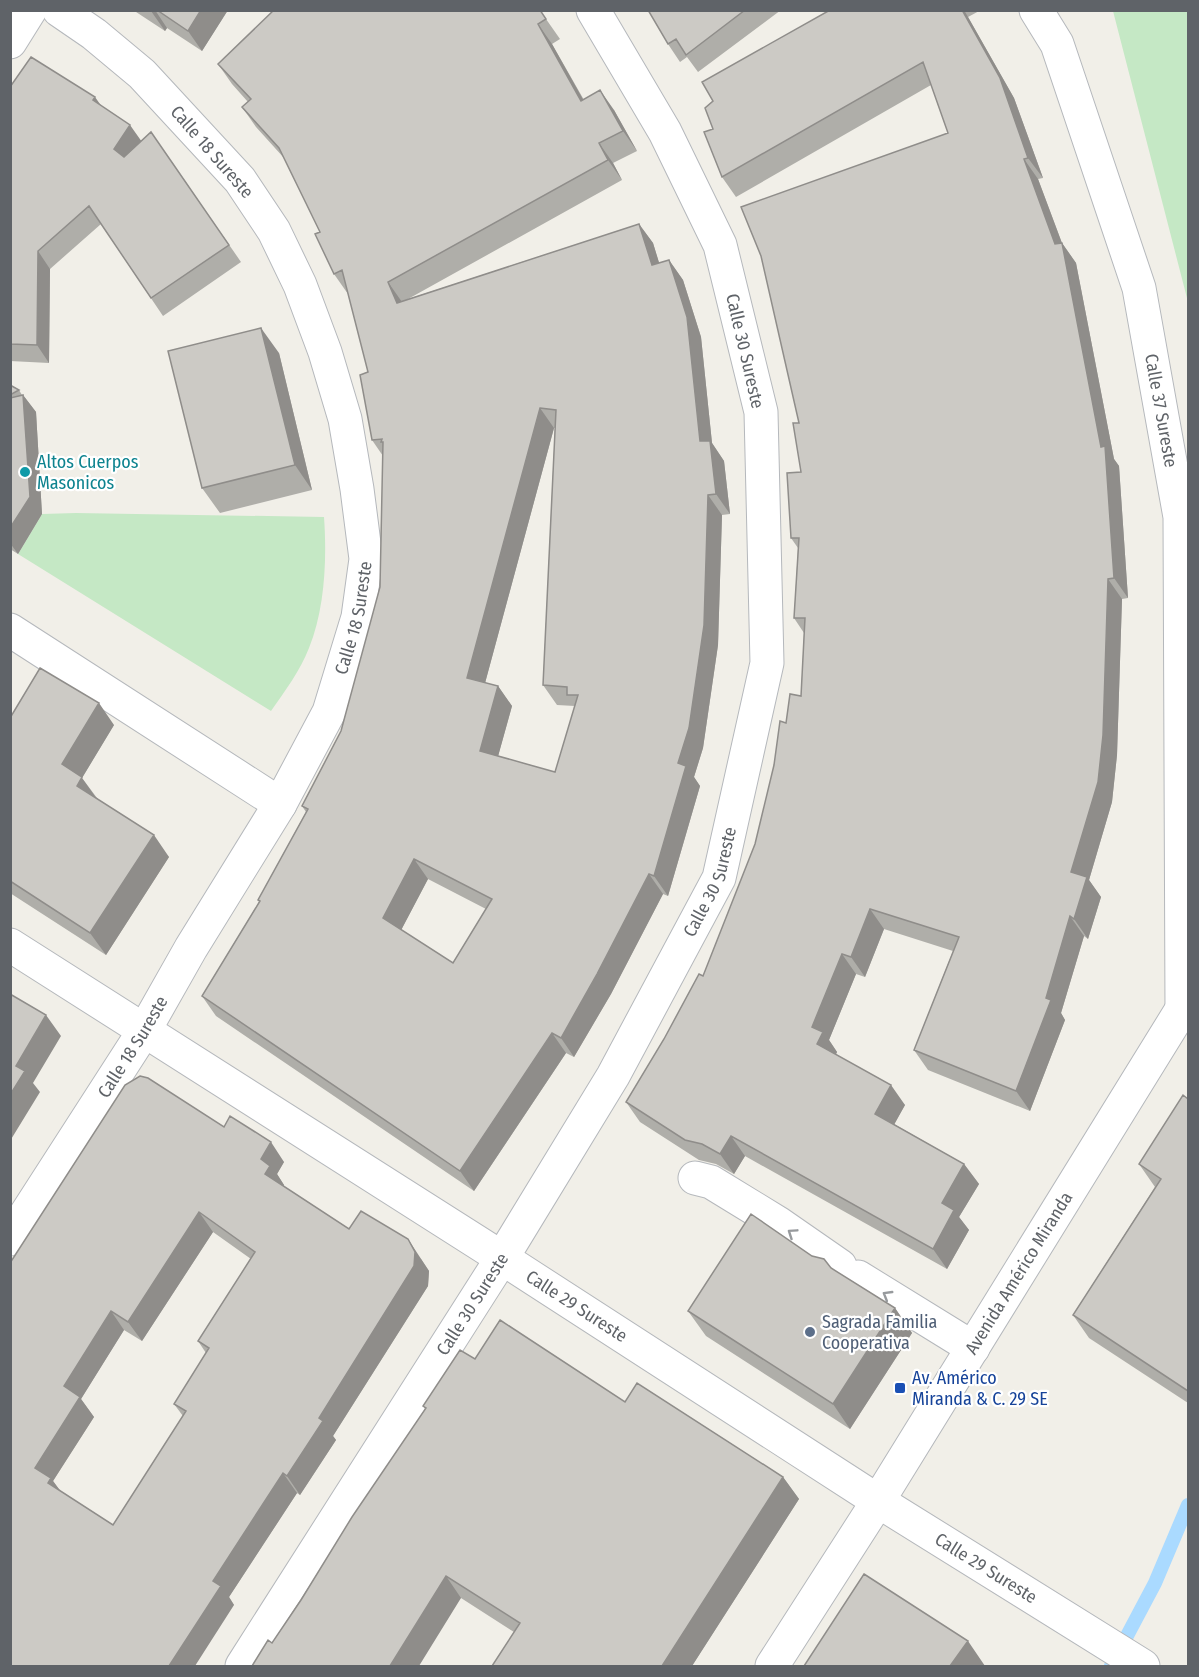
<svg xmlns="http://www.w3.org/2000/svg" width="1199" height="1677" font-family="'Fira Sans Condensed',sans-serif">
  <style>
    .green { fill: #c5e8c5 }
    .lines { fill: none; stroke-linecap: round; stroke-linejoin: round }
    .stream { stroke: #aadaff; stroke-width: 14 }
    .minor-casing { stroke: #b5b8bc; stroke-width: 35 }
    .minor { stroke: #fff; stroke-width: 33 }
    .wall { fill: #afaea9; fill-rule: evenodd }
    .shaded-wall { fill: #8f8d8a }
    .building { fill: #cccac5; stroke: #8f8d8a; stroke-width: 1.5; fill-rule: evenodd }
    .oneway { stroke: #979a9d }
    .culture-dot { fill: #0f9aa8; stroke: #fff; stroke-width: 2 }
    .service-dot { fill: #5c6f8a; stroke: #fff; stroke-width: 2 }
    .transit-dot { fill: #1a4fb4; stroke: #fff; stroke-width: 2 }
    .labels { text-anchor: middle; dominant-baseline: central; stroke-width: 4.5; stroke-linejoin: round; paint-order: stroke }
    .street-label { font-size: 18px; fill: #5f6368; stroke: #fff }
    .culture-label { font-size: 18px; fill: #0d838f; stroke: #fff; text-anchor: start }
    .service-label { font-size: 18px; fill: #4e5e75; stroke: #fff; text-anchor: start }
    .transit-label { font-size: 18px; fill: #164399; stroke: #fff; text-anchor: start }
  </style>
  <rect width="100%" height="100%" fill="#f1efe8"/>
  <path class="green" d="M1113 11H1188V302Z
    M76 513 324 517C327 558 325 609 309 648 300 671 285 691 271 711L18 554 42 514Z"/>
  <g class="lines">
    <path class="stream" d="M1111 1666 1155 1583 1188 1505"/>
    <g class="minor-casing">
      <g id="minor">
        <path id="s1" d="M1036 10 1057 44 1139 288 1180 517 1182 1009"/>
        <path d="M10 42 30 10"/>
        <path d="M10 630 280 804"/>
        <path id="s2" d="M10 945 502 1258 878 1501 1143 1666"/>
        <path d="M695 1178 711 1182 778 1223 840 1266"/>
        <path id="s3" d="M10 1239 144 1031 191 948 280 804 329 712 358 617 366 559 357 489 345 419 325 352 300 285 274 231 240 180 142 74 94 34 59 10"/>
        <path d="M858 1277 973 1348"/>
        <path id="s4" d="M242 1666 502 1258 613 1076 719 878 767 663 761 412 720 245 665 132 593 10"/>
        <path id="s5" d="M772 1666 878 1501 1182 1009 1188 1002"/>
      </g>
    </g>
    <use href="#minor" class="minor"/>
  </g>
  <path class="wall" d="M133 10H228L202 51 167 28 165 31Z
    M648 10H781L698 72 687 57 680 62 668 44Z
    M830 10H981L968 17 1014 98 1043 178 1038 179 1062 243 1076 263 1114 459 1119 466 1128 598 1122 599 1117 755 1112 802 1089 880 1101 897 1088 939 1084 936 1061 1013 1065 1020 1030 1111 928 1070 914 1050 953 951 884 929 865 977 856 974 829 1040 837 1052 836 1054 905 1105 894 1124 964 1164 979 1184 959 1217 969 1230 947 1269 745 1156 734 1174 716 1164 699 1160 640 1122 626 1102 703 976 755 844 786 723 801 696 804 633 794 618 798 548 791 538 801 472 799 423 948 133 931 85 736 197 722 177 713 129Z
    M546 19 560 39 552 44 584 100 614 110 637 151 613 163 622 180 408 299 639 224 653 243 659 263 669 260 683 280 701 337 712 443 724 461 730 514 722 515 718 645 703 748 694 777 700 786 668 896 663 894 611 994 574 1057 566 1053 474 1191 216 1016 202 996 259 902 258 900 306 812 302 806 341 731 380 587 383 456 372 440 368 372 348 294 334 274 320 232 284 158 256 127 242 107 248 102 232 84 218 64ZM554 428H555L543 685 557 705 575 706 555 772 498 756 512 706 498 686 485 683ZM428 879 486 909 453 963 401 930Z
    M10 87 101 106 141 141 151 132 241 262 163 316 101 224 50 269 49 363 10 361Z
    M279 353 312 490 220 513 202 488Z
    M10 385 19 390 22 395H23L36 412 42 514 18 554 10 549Z
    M10 718 114 725 82 778 97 798 169 857 106 955 10 893Z
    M1188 1099V1403L1089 1338 1073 1315 1155 1187 1139 1164Z
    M224 1127 284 1162 277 1174 284 1185 283 1186 349 1229 421 1259 429 1271 428 1286 333 1436 336 1440 300 1495 297 1493 229 1597 234 1605 10 1666V1263ZM213 1232 251 1259 198 1341 206 1353 174 1404 183 1416 113 1525 60 1491 53 1481 94 1417 81 1399 124 1330 142 1341Z
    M812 1256 895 1308 912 1333 850 1429 706 1336 688 1311Z
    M475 1359 625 1402 783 1477 799 1499 692 1666H492L514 1632 461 1598 272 1643 425 1409 423 1406Z"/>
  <path class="shaded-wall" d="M155 10 167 28 165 31 151 11Z
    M201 10H228L202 51 188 31Z
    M962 10H964L968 17 1014 98 1043 178 1028 158Z
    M538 24 552 44 595 121 581 101Z
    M600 90 614 110 637 151 623 131Z
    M95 97 107 114 93 100Z
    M130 125 142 142 126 167 114 149Z
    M599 143 613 163 622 180 608 160Z
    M1024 159 1038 179 1063 246 1062 243 1076 263 1114 459 1119 466 1128 598 1114 578 1055 244Z
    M639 224 653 243 666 285 652 265Z
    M38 251 50 269 49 363 37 345Z
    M669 260 683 280 701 337 712 443 724 461 730 514 716 494 700 441Z
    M388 282 402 302 397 303Z
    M261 328 279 353 312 490 295 465Z
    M23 395 36 412 42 514 18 554 10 543V528Z
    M540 408 554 428 481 698 467 678Z
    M708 495 722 515 718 645 703 748 694 777 700 786 668 896 654 876Z
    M1108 579 1122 599 1117 755 1112 802 1089 880 1101 897 1088 939 1074 919 1071 872Z
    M498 686 512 706 494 771 480 751Z
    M99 703 114 725 82 778 97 799 92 808 62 764Z
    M154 835 169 857 106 955 90 933Z
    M414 859 428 879 397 938 383 918Z
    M649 874 663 894 611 994 574 1057 561 1038Z
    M870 909 884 929 865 977 851 957Z
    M1070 916 1084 936 1061 1013 1065 1020 1030 1111 1016 1091 1046 998Z
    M842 954 856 974 829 1040 837 1052 831 1064 817 1044 812 1027Z
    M46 1015 61 1036 33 1083 40 1092 10 1141V1095L16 1066Z
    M552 1033 566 1053 474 1191 460 1171Z
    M891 1085 905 1105 889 1134 875 1114Z
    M731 1136 745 1156 734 1174 720 1154Z
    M271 1142 284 1162 277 1174 284 1185 279 1194 265 1174 261 1159Z
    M964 1164 979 1184 959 1217 969 1230 947 1269 933 1249 942 1203Z
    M199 1212 213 1232 142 1341 128 1322Z
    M408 1239 429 1271 428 1286 333 1436 336 1440 300 1495 287 1476 319 1418Z
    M895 1308 912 1333 850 1429 833 1404Z
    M111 1311 124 1330 81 1399 94 1417 53 1481 65 1497 61 1503 35 1468 64 1386Z
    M283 1473 297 1493 229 1597 234 1605 195 1666H169L213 1581Z
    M783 1477 799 1499 692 1666H662Z
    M446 1576 461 1598 419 1666H390Z
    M968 1641 985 1666H950Z"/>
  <path class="building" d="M157 10H201L188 31Z
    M274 10H540L546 19 538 24 581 101 600 90 623 131 599 143 608 160 388 282 397 303 639 224 652 265 669 260 687 317 700 441H710L716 494 708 495 704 625 689 728 678 763 686 766 654 876 649 874 597 974 561 1038 552 1033 460 1171 202 996 260 901 258 900 308 809 302 806 341 731 380 587 383 442H381L382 439 372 440 360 375 368 372 342 270 334 274 315 234 320 232 279 148 242 107 251 99 218 64ZM540 408 556 410 543 685 567 687V695H578L555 772 480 751 498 686 467 678ZM414 859 492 899 453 963 383 918Z
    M648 10H745L686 55 676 39 668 44Z
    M830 10H962L1000 78 1028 158 1024 159 1055 244 1062 243 1101 447 1105 446 1114 578 1108 579 1103 735 1098 782 1071 872 1087 877 1074 919 1070 916 1046 998 1051 1000 1016 1091 914 1050 959 937 870 909 851 957 842 954 812 1027 823 1032 817 1044 891 1085 875 1114 964 1164 942 1203 954 1210 933 1249 731 1136 720 1154 702 1144 685 1140 626 1102 664 1039 699 974 703 976 755 844 774 765 780 721 786 723 790 694 801 696 805 618H794L799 538H791L787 473 801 472 793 423H799L761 256 741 207 948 133 923 62 722 177 704 132 713 129 705 108 713 101 702 82Z
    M31 57 95 97 93 100 130 125 114 149 124 157 151 132 229 245 151 298 89 206 38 251 37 345 10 344V87Z
    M261 328 295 465 202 488 168 351Z
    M10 385 19 390 10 395Z
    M23 395 30 497 10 528V398Z
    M40 668 99 703 62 764 82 777 77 786 154 835 90 933 10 881V718Z
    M10 994 46 1015 16 1066 25 1071 10 1095Z
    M140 1076 148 1078 224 1127 230 1116 271 1142 261 1159 270 1166 265 1174 349 1229 361 1211 408 1239 415 1252 414 1266 319 1418 323 1421 287 1476 283 1473 213 1581 221 1586 169 1666H10V1263L125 1085ZM199 1212 255 1252 198 1341 209 1348 174 1404 186 1411 113 1525 48 1483 51 1478 35 1468 80 1397 64 1386 111 1311 128 1322Z
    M1183 1095 1188 1099V1391L1073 1315 1161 1179 1139 1164Z
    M751 1214 812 1256 824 1259 831 1268 895 1308 833 1404 688 1311Z
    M500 1320 625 1402 637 1383 783 1477 662 1666H492L520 1623 446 1576 390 1666H252L268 1640 272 1643 301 1600 352 1517 426 1408 423 1406 460 1350 475 1359Z
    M864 1574 968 1641 950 1666H804Z"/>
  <defs><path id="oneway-chevron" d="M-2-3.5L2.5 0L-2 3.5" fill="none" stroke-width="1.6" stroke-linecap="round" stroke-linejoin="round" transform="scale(1.5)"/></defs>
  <g class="oneway">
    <use href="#oneway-chevron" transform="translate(792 1233) rotate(-146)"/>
    <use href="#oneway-chevron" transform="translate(887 1295) rotate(-149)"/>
  </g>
  <circle class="culture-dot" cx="25" cy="472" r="6"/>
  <circle class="service-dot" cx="810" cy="1332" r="6"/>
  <rect class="transit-dot" x="894" y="1382" width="12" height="12" rx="3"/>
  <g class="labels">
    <g class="street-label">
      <text transform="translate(212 152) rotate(49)">Calle 18 Sureste</text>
      <text transform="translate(745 351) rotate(77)">Calle 30 Sureste</text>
      <text stroke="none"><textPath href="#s1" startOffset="422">Calle 37 Sureste</textPath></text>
      <text stroke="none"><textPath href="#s3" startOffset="714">Calle 18 Sureste</textPath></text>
      <text stroke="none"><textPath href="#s4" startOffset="915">Calle 30 Sureste</textPath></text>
      <text stroke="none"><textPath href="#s3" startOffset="228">Calle 18 Sureste</textPath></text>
      <text stroke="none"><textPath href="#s5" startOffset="464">Avenida Américo Miranda</textPath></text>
      <text stroke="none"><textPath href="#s4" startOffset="429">Calle 30 Sureste</textPath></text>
      <text stroke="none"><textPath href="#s2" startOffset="672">Calle 29 Sureste</textPath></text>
      <text stroke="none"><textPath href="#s2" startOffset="1158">Calle 29 Sureste</textPath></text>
    </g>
    <g class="culture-label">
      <text x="37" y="462">Altos Cuerpos<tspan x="37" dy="21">Masonicos</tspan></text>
    </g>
    <g class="service-label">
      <text x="822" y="1322">Sagrada Familia<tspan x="822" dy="21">Cooperativa</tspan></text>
    </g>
    <g class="transit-label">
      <text x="912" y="1378">Av. Américo<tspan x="912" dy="21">Miranda &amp; C. 29 SE</tspan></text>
    </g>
  </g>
  <rect width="1199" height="1677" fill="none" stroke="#5f6368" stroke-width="24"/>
</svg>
